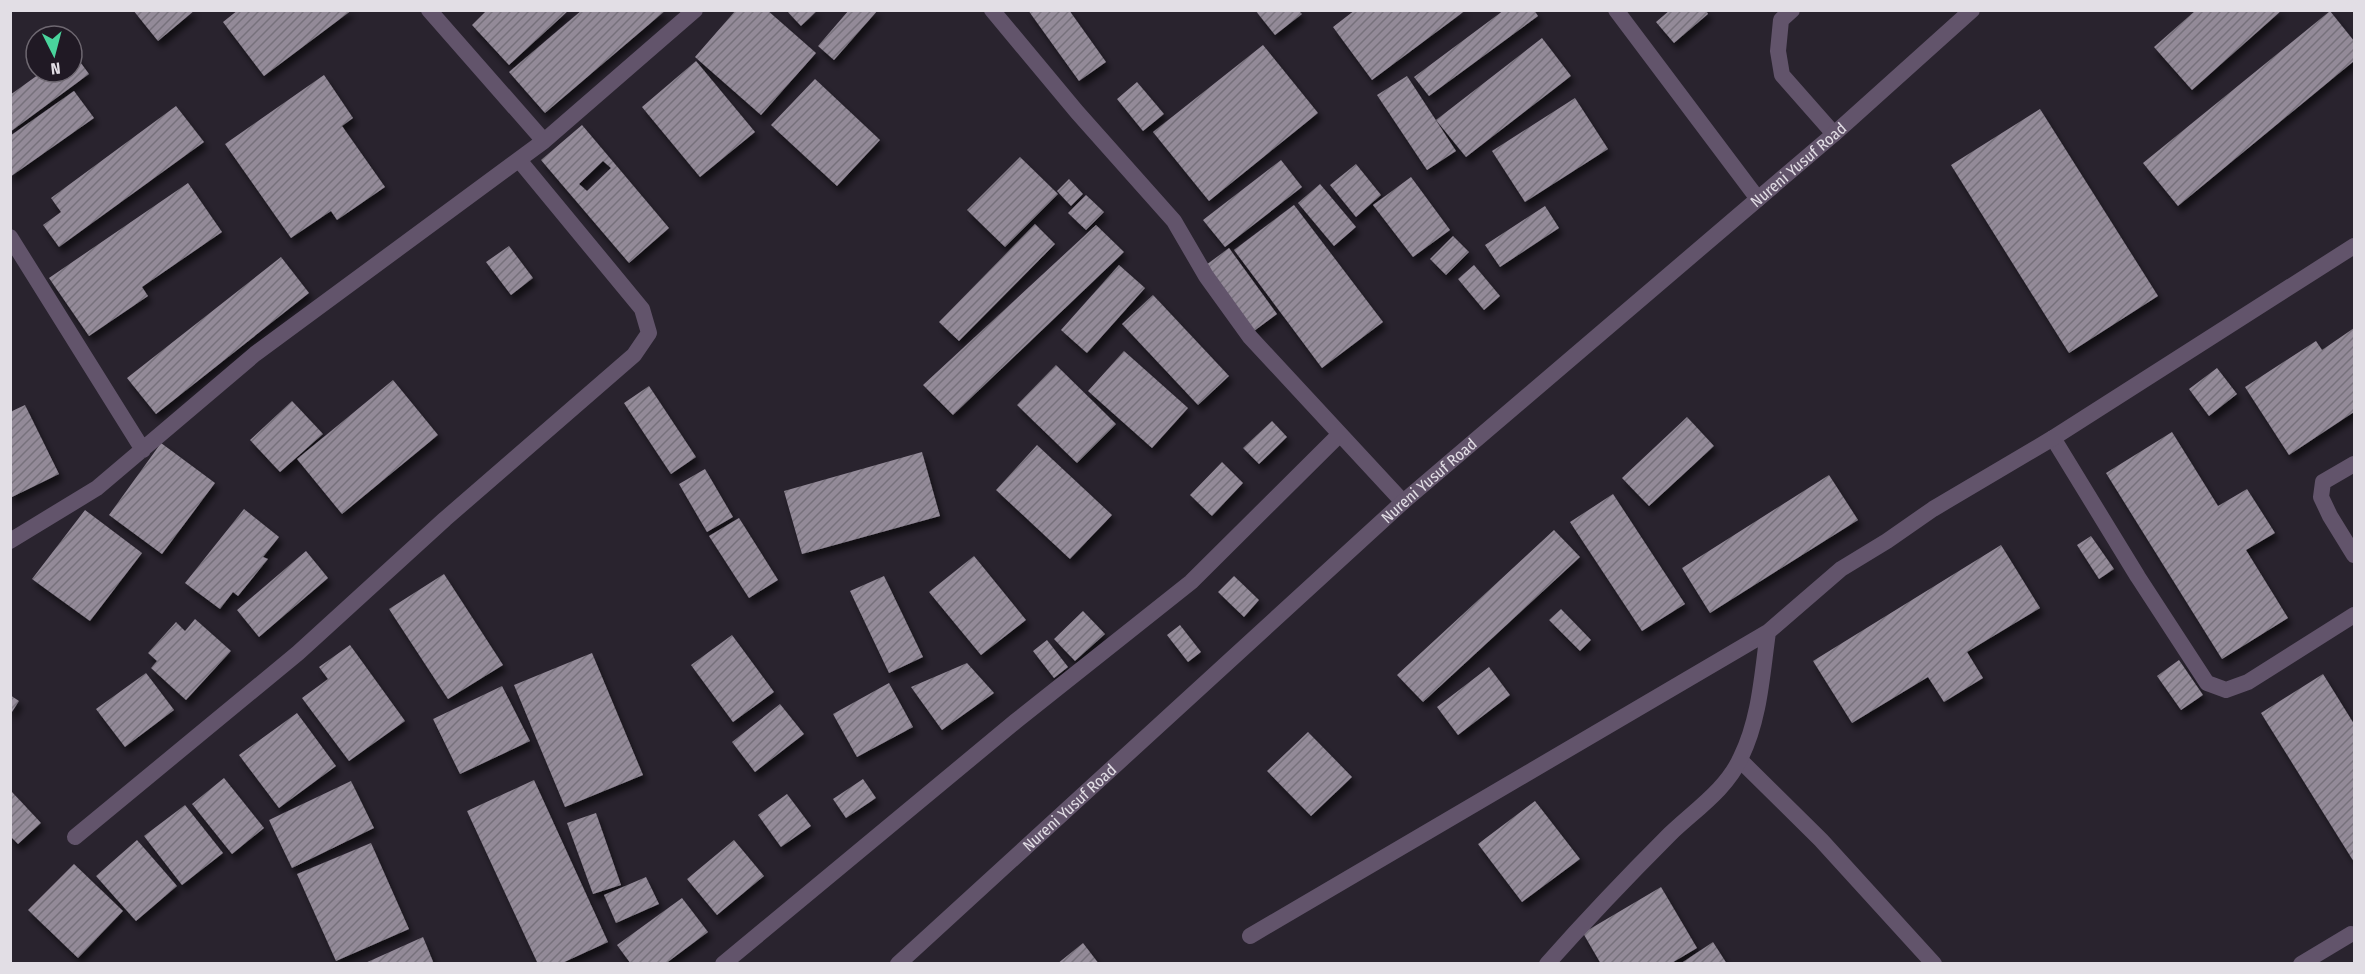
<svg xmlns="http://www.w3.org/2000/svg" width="2365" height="974" font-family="'Fira Sans Condensed',sans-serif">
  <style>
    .building { fill: url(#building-hatch); fill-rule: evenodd; filter: url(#shadow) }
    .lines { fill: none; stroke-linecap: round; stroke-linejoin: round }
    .service { stroke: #62546b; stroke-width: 16 }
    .minor { stroke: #62546b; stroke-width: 16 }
    .tertiary { stroke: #62546b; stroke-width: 16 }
    .labels { text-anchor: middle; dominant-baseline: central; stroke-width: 6; stroke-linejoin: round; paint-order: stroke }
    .street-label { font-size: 16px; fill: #e2dee5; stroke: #201924 }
  </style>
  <defs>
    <pattern id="building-hatch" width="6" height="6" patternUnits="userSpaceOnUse" patternTransform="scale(1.5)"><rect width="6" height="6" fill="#938a98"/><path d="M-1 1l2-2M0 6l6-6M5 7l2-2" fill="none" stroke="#77717b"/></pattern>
    <filter id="shadow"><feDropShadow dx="3.5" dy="6" stdDeviation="3" flood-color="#0009"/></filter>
  </defs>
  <rect width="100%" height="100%" fill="#29232e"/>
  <path class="building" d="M133 10H195L158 41Z
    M238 10H352L264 76 223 22Z
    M487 10H569L509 65 472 25Z
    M582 10H666L545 113 509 72Z
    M736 10H767L816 53 761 115 695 57Z
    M786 10H818L801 26Z
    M849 10H878L834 60 818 46Z
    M1028 10H1069L1106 62 1079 81Z
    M1255 10H1298L1302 14 1275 35Z
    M1355 10H1466L1372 80 1333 27Z
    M1504 10H1534L1538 16 1429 96 1414 77Z
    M1670 10H1706L1708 14 1674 43 1656 22Z
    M2196 10H2282L2192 90 2154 47Z
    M2330 11 2354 41V61L2178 206 2143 163Z
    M1542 38 1571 76 1466 157 1436 120Z
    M1263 45 1318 113 1209 201 1153 132Z
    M72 51 89 74 10 132V95L42 72H72Z
    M696 61 755 132 700 177 642 107Z
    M324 75 353 118 342 126 385 187 337 220 331 211 291 238 225 144Z
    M1407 76 1456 151 1427 170 1377 95Z
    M815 79 880 140 837 186 771 125Z
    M1137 82 1164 114 1143 131 1117 99Z
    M74 91 94 118 10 177V136Z
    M1575 98 1608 149 1525 202 1492 151Z
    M176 106 204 142 59 247 43 225 61 212 51 198Z
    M2040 109 2158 296 2069 353 1951 165Z
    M582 125 669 228 629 263 541 160ZM603 161 611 168 587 191 579 184Z
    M1020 157 1058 194 1005 247 967 210Z
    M1281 160 1302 187 1225 247 1203 220Z
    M1356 164 1381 195 1356 217 1330 185Z
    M1411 177 1450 230 1413 257 1373 205Z
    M1069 179 1083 194 1071 206 1057 191Z
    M188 183 222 232 142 287 148 296 89 336 49 278Z
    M1320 184 1356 227 1334 246 1298 203Z
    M1086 195 1104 212 1086 230 1068 213Z
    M1294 205 1383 322 1322 368 1234 250Z
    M1545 206 1559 228 1500 267 1485 245Z
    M1035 224 1055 244 959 341 939 322Z
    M1096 225 1124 252 953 415 923 385Z
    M1453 236 1469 252 1446 275 1430 259Z
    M509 246 533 278 511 295 486 262Z
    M1229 248 1277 314 1254 331 1206 265Z
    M281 257 309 293 156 414 127 378Z
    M1119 265 1145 288 1087 353 1061 330Z
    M1474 265 1500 296 1484 310 1458 279Z
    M1153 295 1229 376 1198 405 1122 324Z
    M2354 328V412L2289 455 2245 387 2316 341 2322 350Z
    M1124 351 1188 408 1152 448 1088 391Z
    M1056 365 1116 424 1077 463 1017 405Z
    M2217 368 2237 394 2209 416 2189 389Z
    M393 380 438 435 342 514 297 459Z
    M649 386 696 457 671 474 624 403Z
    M292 401 323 434 280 472 250 440Z
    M25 405 59 474 10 498V412Z
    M1687 417 1714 446 1649 506 1622 478Z
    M1272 421 1287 437 1259 464 1243 448Z
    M2172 432 2218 506 2247 489 2275 533 2246 550 2288 618 2222 659 2106 473Z
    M161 443 215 483 162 554 109 515Z
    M1037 445 1112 515 1070 559 996 490Z
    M922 452 940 516 802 554 784 491Z
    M1222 462 1243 483 1212 516 1190 495Z
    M705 469 733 517 707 532 679 484Z
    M1829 475 1858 520 1710 613 1682 568Z
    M1613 494 1685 604 1642 631 1570 522Z
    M244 509 279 537 263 557 268 559 238 596 233 592 220 609 185 583Z
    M85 510 142 553 90 621 32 579Z
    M739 518 778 580 749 598 709 536Z
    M1554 530 1580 557 1423 702 1397 675Z
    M2091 536 2114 569 2099 579 2077 545Z
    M2001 545 2040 608 1967 652 1983 678 1944 702 1928 677 1852 723 1813 661Z
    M306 551 328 578 259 637 237 610Z
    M974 556 1026 620 981 655 929 592Z
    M444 574 503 665 448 699 389 609Z
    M884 576 923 657 889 673 850 591Z
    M1234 576 1259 600 1244 617 1218 592Z
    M1561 609 1591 640 1580 651 1549 620Z
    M1083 611 1105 634 1075 661 1054 639Z
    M195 619 231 651 186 700 151 668 157 661 148 653 176 622 185 631Z
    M1180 625 1201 652 1188 662 1167 635Z
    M732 635 774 692 733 722 691 665Z
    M1047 640 1068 667 1054 678 1033 651Z
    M350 645 405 721 349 761 302 698 328 679 319 667Z
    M592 653 643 775 565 807 514 685Z
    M2179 660 2203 695 2181 710 2157 676Z
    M967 663 994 693 942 730 911 687Z
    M1489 667 1510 695 1458 735 1437 707Z
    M146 673 174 710 125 747 96 709Z
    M2323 674 2354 724V862L2261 713Z
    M889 683 913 727 857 757 833 714Z
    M502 686 530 741 460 774 433 719Z
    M10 695 19 701 10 715Z
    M780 704 804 734 755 772 732 742Z
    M297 713 336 766 279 808 239 755Z
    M1308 732 1352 777 1311 816 1267 771Z
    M224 778 264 828 232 854 192 804Z
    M863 779 876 798 846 818 833 799Z
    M534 780 608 942 560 964H538L467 811Z
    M351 781 374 828 292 868 269 820Z
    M12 792 41 823 18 844 10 836Z
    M787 794 811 826 781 847 758 815Z
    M1535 801 1580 859 1522 902 1478 844Z
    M185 805 223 853 182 885 144 836Z
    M596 813 621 885 593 894 567 823Z
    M137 840 177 886 136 921 96 876Z
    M734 840 764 876 717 915 687 879Z
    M371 843 409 929 336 961 297 874Z
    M74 864 123 911 78 958 28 910Z
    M646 877 659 904 616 923 604 895Z
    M1661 887 1697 948 1670 964H1601L1583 933Z
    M682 898 708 932 665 964H631L617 945Z
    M423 937 434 964H363Z
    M1713 942 1727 964H1680Z
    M1083 943 1099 964H1057Z"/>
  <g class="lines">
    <path class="service" d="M2053 438 2138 577 2207 683 2226 690 2248 682 2354 615
      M2354 464 2323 482 2321 497 2330 516 2354 555
      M1740 760 1821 840 1934 964
      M2301 964 2351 934"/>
    <path class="minor" d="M429 10 544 141
      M992 10 1077 112 1174 221 1206 276 1250 337 1403 502
      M1616 10 1758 199
      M1792 10 1781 20 1778 51 1782 75 1834 134
      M10 237 143 450
      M10 541 97 488 255 354 544 141 695 10
      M75 837 298 653 445 519 634 355 649 333 642 309 519 160
      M1250 936 1768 632 1841 569 1887 541 1933 509 2053 438 2354 246
      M723 964 1016 721 1191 582 1340 434
      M1547 964C1587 919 1628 876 1670 834 1695 810 1727 789 1741 757 1760 718 1762 674 1768 632"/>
    <path class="tertiary" id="s1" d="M898 964 1403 502 1834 134 1972 10"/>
  </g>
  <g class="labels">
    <g class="street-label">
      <text stroke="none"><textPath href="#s1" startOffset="1204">Nureni Yusuf Road</textPath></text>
      <text stroke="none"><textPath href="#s1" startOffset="718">Nureni Yusuf Road</textPath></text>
      <text stroke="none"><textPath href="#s1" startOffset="232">Nureni Yusuf Road</textPath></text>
    </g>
  </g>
  <rect width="2365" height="974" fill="none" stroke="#e2dee5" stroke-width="24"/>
  <g transform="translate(54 54) rotate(174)"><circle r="28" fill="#201924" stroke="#6e6871" stroke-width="1.5"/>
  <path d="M0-4.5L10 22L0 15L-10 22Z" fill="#49d49c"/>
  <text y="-9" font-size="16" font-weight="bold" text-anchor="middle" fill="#e2dee5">N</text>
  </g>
</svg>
